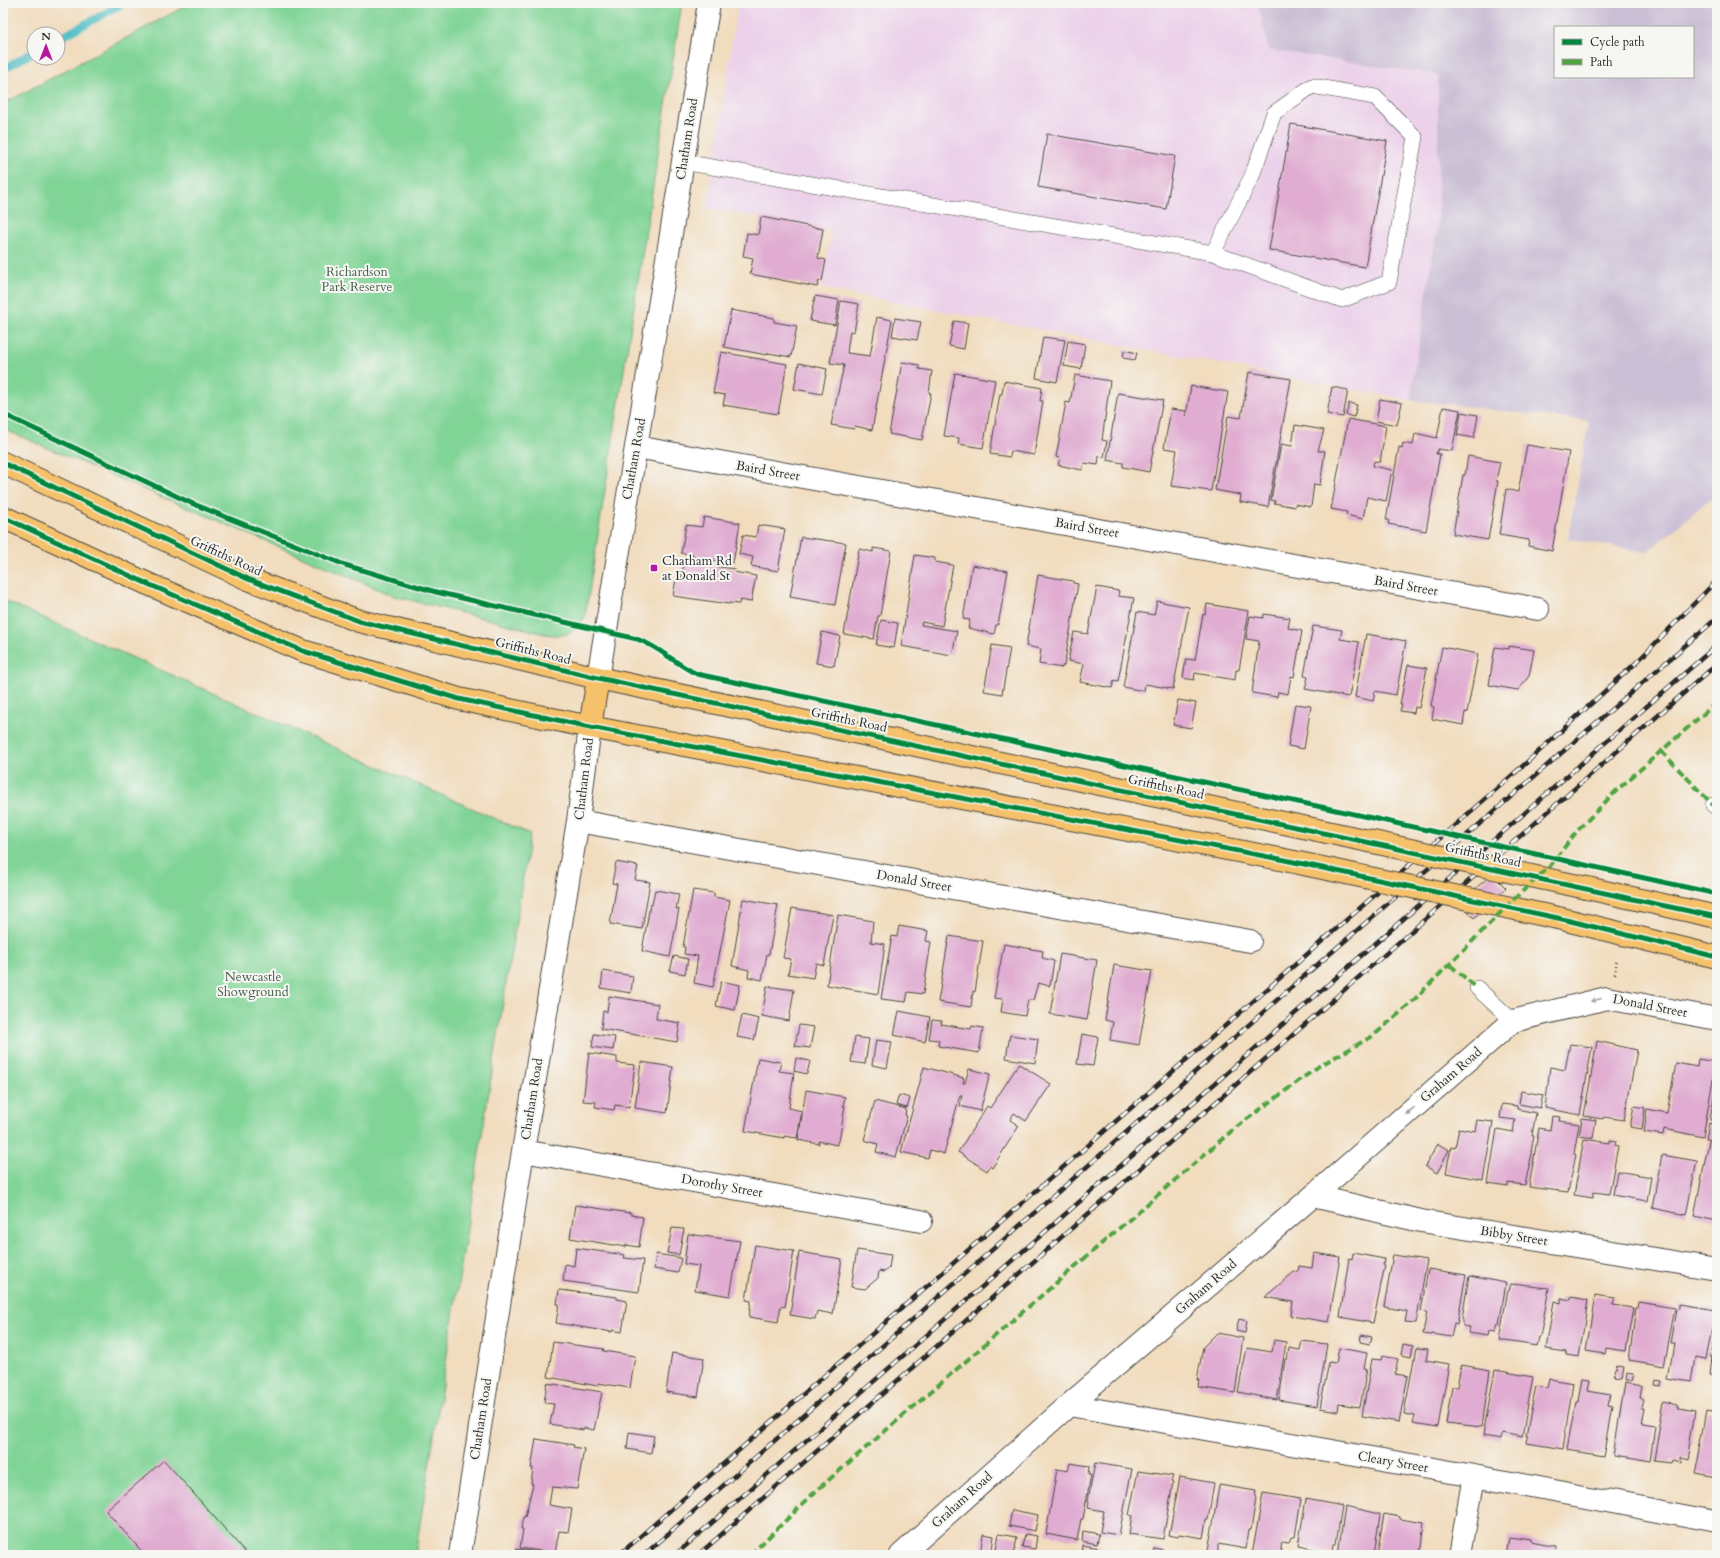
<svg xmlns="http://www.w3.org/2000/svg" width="1720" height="1558" font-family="Cardo,serif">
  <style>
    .built { fill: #ecd1ea }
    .industrial { fill: #cbbfd5; fill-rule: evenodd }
    .green { fill: #80d496; stroke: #568060 }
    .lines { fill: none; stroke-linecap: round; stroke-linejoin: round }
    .stream { stroke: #4fbdc6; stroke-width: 8 }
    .building { fill: #e0acd1 }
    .lane-casing { stroke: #494641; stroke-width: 16 }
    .street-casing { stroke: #494641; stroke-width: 24 }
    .highway-casing { stroke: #494641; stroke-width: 24 }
    .path { stroke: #494641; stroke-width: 2.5; stroke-dasharray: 1 3; stroke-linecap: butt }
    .lane { stroke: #fff; stroke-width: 15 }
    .street { stroke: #fff; stroke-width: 22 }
    .highway { stroke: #f5c16b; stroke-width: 22 }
    .rail-casing { stroke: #2b2b2b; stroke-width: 4.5 }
    .rail { stroke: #f6f6f2; stroke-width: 3; stroke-dasharray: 9; stroke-linecap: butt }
    .highway-bridge-casing { stroke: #494641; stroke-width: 24; stroke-linecap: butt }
    .highway-bridge { stroke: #f5c16b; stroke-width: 22 }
    .quiet { stroke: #51a443; stroke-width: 4; stroke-dasharray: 8 4; stroke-linecap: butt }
    .cycleway-casing { stroke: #f6f6f2; stroke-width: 8 }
    .cycleway { stroke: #00873e; stroke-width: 5 }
    .oneway { fill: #a0a0a0 }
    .poi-dot { fill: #b5179e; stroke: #f6f6f2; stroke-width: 1.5 }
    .labels { text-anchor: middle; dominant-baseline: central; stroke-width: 4; stroke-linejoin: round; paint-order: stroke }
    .street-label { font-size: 13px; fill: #2b2b2b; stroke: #f6f6f2 }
    .park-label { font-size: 13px; fill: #445e4b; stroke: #f6f6f2 }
    .poi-label { font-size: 13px; fill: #2b2b2b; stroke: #f6f6f2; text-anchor: start }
  </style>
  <rect width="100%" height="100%" fill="#f6f6f2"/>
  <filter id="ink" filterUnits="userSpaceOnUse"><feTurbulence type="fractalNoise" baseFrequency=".025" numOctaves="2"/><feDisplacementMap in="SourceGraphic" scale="8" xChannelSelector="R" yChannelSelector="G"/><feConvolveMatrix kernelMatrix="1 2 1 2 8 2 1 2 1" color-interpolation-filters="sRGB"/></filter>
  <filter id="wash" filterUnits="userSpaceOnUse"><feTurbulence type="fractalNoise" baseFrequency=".012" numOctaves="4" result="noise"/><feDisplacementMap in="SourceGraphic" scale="16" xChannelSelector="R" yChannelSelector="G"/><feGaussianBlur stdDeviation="0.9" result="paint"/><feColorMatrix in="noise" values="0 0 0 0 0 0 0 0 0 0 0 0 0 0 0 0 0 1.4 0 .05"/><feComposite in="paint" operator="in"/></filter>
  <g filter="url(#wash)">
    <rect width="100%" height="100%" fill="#f1dcbd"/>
    <path class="built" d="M738 3H1258L1269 50 1438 75V222L1410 400 821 288 832 230 707 208Z"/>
    <path class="industrial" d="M1258 3H1717V494L1647 552 1568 539 1589 421 1410 400 1438 222V75L1269 50ZM1555 27H1693V77H1555Z"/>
    <path class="green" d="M191 3H682L585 617C572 635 567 637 545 634L394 596 3 429V104Z
      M3 600 530 834 415 1555H3Z"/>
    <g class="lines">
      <path class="stream" d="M58 39 124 3
        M3 69 34 52"/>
    </g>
    <g id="blocks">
      <path class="building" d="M1291 124 1387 141 1365 267 1269 250Z
        M1047 134 1175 156 1166 209 1038 187Z
        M761 217 823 229 818 258 826 260 822 281H819L817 287 750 274 753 258 743 256 747 233 758 235Z
        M815 296 839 300 835 325 810 321Z
        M841 301 859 304 854 332 850 331 847 353 870 356 877 317 892 320 872 430 855 426 854 429 831 425 844 365 830 363Z
        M731 310 774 318V322L797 326 791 357 768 353 767 355 724 347Z
        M895 318 921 322 917 340 892 336Z
        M954 321 968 323 964 349 949 346Z
        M1043 337 1065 340 1057 382 1036 378Z
        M1068 341 1085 344 1081 369 1064 366Z
        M1124 350 1137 353 1135 360 1123 358Z
        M721 352 787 364 778 414 723 405 725 395 713 393Z
        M902 362 919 365V369L932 371 929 393H931L922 440 889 434Z
        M799 363 827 369 822 394 794 389Z
        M1249 372 1291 379 1268 507 1240 502 1241 495 1215 490 1228 416 1241 418Z
        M955 373 995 380 983 448 958 444 959 438 944 436Z
        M1075 375 1110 381 1102 440 1107 441 1104 457 1099 456 1098 465 1084 463 1082 470 1058 465 1060 458 1056 457 1066 402 1070 403Z
        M1004 381 1042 388 1040 401H1043L1034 455 1011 451 1010 457 990 454 1000 394H1002Z
        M1191 386 1228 392 1211 491 1171 486 1177 450 1164 448 1171 409 1186 411V416Z
        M1332 387 1348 390 1343 417 1327 414Z
        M1118 393 1163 400 1149 472 1123 467V463L1107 460Z
        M1380 399 1402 403 1397 425 1376 421Z
        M1349 403 1357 405 1354 417 1346 415Z
        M1443 407 1460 410 1452 451 1438 449 1436 454H1440L1426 531 1388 524 1389 520H1386L1399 447 1402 448 1403 443 1413 445 1415 433 1437 438Z
        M1461 412 1478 415 1474 438 1457 435Z
        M1348 419 1386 426 1380 462 1374 461 1373 466 1392 470 1386 501 1367 497 1363 519 1346 515 1347 512 1331 509Z
        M1295 425 1324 430 1318 451H1325L1320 485 1314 484 1311 507 1295 504V507L1274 503 1275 501 1271 500 1281 444 1292 446Z
        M1527 445 1569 452 1552 551 1528 546 1529 540 1499 535 1506 489 1518 492Z
        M1468 456 1500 462 1496 481H1498L1488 540 1453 534 1463 475H1465Z
        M704 517 740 523 733 563 692 557 693 555 681 553 686 525 702 527Z
        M758 525 785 529 778 571 751 566 753 557 739 554 743 535 756 537Z
        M801 537 846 543 835 605 790 597Z
        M873 548 891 551 880 616H878L874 639 844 634 859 549 873 552Z
        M915 555 935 558V562L953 565 942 626 922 622 921 625 957 631 952 655 901 646Z
        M684 562 735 569 734 572 756 576 751 602 740 600 739 604 729 603V604L673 596 676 579 681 580Z
        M972 565 1008 571 998 625H996L994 634 968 628 970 620 963 619Z
        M1038 575 1073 581V583L1078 584 1064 666H1062V668L1039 664 1041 649 1026 646Z
        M1097 587 1119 591 1118 596 1134 598 1118 681 1114 680 1112 688 1080 682 1084 664 1068 661 1074 632 1088 634Z
        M1157 601 1189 607 1173 689 1145 684 1144 691 1123 687 1137 612 1154 615Z
        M1207 604 1249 611 1239 670H1236L1235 680 1195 673 1194 680 1183 678 1186 659 1195 660 1203 614 1205 615Z
        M1264 614 1290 618 1288 628 1302 631 1294 677 1291 676 1288 694 1278 692 1277 697 1252 693 1259 641 1246 639 1250 616 1263 618Z
        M881 620 898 623 894 648 876 645Z
        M1313 626 1342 630 1340 639 1359 642 1349 697 1305 689 1308 677 1304 676Z
        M822 632 840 636 834 666 816 663Z
        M1366 634 1406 641 1396 695 1375 691 1373 701 1355 697Z
        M992 645 1010 648 1002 694 984 691Z
        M1509 646 1534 650 1529 676 1518 690 1489 685 1495 647 1509 649Z
        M1442 647 1478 654 1467 713 1465 712 1463 725 1432 719 1434 707 1431 706Z
        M1408 665 1427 668 1419 708 1415 707 1414 713 1400 711 1402 704H1400Z
        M1178 700 1196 703 1191 728 1173 725Z
        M1295 704 1311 706 1304 749 1288 746Z
        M616 862 638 866 635 880 650 882 642 929 610 924 617 884 612 883Z
        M1492 874 1506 888 1474 918 1460 902Z
        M655 890 679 894 676 909H679L670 957 642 951 650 905H652Z
        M693 890 714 893V897L730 900 713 987 694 983 698 956 684 954 685 947H683Z
        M743 899 778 905 769 954H767L762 980 748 977 749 970 732 966Z
        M792 908 833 915 824 965 816 963 813 978 788 974 791 959 783 958Z
        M838 915 873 921 871 942 885 944 878 994 827 985Z
        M899 926 928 931 926 941 931 942 923 994 908 992 906 1002 881 999 892 936 897 937Z
        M949 936 983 941 975 992 973 991 971 1007 938 1002Z
        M1004 944 1043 951 1042 958 1054 961 1050 986 1038 983 1033 1000H1028L1025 1016 1001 1012 1003 999 994 998Z
        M1060 954 1097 960 1087 1020 1050 1014Z
        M674 956 688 959 685 974 670 971Z
        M1114 965 1152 971 1139 1045 1110 1040 1113 1022 1105 1020Z
        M603 971 633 976 631 993 601 988Z
        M721 981 740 985 735 1010 716 1006Z
        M767 986 794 990 789 1021 762 1016Z
        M609 996 658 1004 656 1019 680 1023 677 1042 601 1029 603 1011 607 1012Z
        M899 1011 930 1017 925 1042 894 1035Z
        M742 1015 759 1019 754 1040 737 1037Z
        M932 1020 942 1021 941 1024 971 1029 972 1026 983 1028 979 1053 938 1046 939 1040 929 1039Z
        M799 1025 814 1027 810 1048 795 1046Z
        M594 1034 615 1037 613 1050 592 1047Z
        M1082 1034 1098 1037 1093 1066 1077 1064Z
        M1010 1035 1038 1039 1035 1063 1006 1058Z
        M855 1037 869 1039 865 1064 851 1062Z
        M876 1040 892 1042 887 1068 872 1065Z
        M1597 1041 1637 1050 1624 1120 1604 1117 1603 1119 1584 1116Z
        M1570 1044 1592 1047 1580 1115 1545 1108 1550 1067 1565 1070Z
        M589 1053 617 1057V1063L635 1065 629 1107 615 1105 614 1110 595 1107 596 1102 583 1101Z
        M758 1058 781 1062 779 1071 794 1073 789 1108 802 1111 797 1138 784 1136V1138L745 1131Z
        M796 1058 810 1061 807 1074 794 1071Z
        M1698 1059 1716 1062 1703 1137 1664 1129 1663 1135 1644 1132 1647 1109 1667 1113 1676 1063 1697 1067Z
        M641 1062 673 1067 667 1113 635 1108Z
        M1019 1064 1051 1084 1026 1121 1014 1113 1010 1120 1019 1126 992 1168 990 1166 987 1171 958 1152 987 1106 990 1108Z
        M924 1067 964 1078 963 1083H965L969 1069 990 1074 980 1111 960 1106 962 1095H960L944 1154 930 1150 928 1158 901 1152Z
        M1716 1084H1717V1121L1710 1120Z
        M806 1090 845 1097 843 1106H845L839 1141H837V1145L819 1141V1144L798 1140Z
        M1521 1091 1543 1095 1540 1108 1519 1104Z
        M899 1095 910 1098 907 1108 896 1105Z
        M875 1101 906 1109 905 1115 907 1116 896 1157 876 1152 878 1144 864 1140Z
        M1502 1104 1517 1106V1109L1536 1113 1532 1135H1534L1531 1152 1532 1153 1525 1185 1508 1183V1186L1488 1183 1497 1129 1513 1132 1515 1120 1500 1118Z
        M1634 1106 1645 1108 1642 1129 1630 1127Z
        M1552 1116 1560 1117 1559 1121 1579 1124 1574 1154 1576 1155 1568 1192 1529 1187 1539 1128 1550 1130Z
        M1582 1118 1596 1120 1593 1138 1579 1136Z
        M1477 1120 1493 1122 1483 1180 1446 1173 1451 1147 1455 1148 1459 1128 1475 1131Z
        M1709 1123 1717 1125V1141L1706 1139Z
        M1584 1139 1610 1143V1140L1616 1141 1615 1145 1618 1146 1609 1194 1594 1192 1593 1198 1574 1195Z
        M1709 1141 1717 1143V1221L1694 1216Z
        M1438 1144 1449 1150 1437 1173 1425 1166Z
        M1662 1155 1697 1161 1686 1215 1652 1208Z
        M1617 1171 1651 1177 1647 1201 1613 1195Z
        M575 1205 631 1213V1215L643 1217 639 1247 626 1245V1247L570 1238Z
        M672 1228 684 1229 679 1255 667 1253Z
        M688 1234 740 1241 730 1296 695 1290 699 1266 684 1264Z
        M755 1245 794 1251 785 1307 781 1306 778 1322 749 1317 751 1301 746 1300Z
        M576 1248 625 1255 624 1258 643 1260 639 1292 563 1281 565 1264 574 1266Z
        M857 1250 891 1255 889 1268 884 1272 879 1271 878 1278 865 1289 851 1287Z
        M799 1252 842 1259 833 1314 817 1311 815 1319 790 1315Z
        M1314 1253 1340 1257 1329 1322 1291 1316 1293 1302 1265 1297 1294 1272H1298L1299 1266 1312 1268Z
        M1353 1253 1384 1259 1383 1264 1385 1265 1373 1323 1340 1317 1349 1258 1352 1259Z
        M656 1254 681 1258 678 1273 654 1269Z
        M1393 1255 1427 1260 1416 1323 1405 1322 1407 1311 1384 1307Z
        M1428 1269 1466 1275 1457 1324 1454 1323 1451 1337 1432 1334V1335L1423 1334 1427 1312 1421 1311Z
        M1469 1276 1506 1283 1499 1325 1497 1324 1495 1332 1488 1331 1487 1336 1468 1333 1470 1327 1463 1326V1320L1462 1319Z
        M1511 1284 1549 1288 1540 1337H1539L1537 1346 1499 1340 1508 1290H1509Z
        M559 1290 617 1297V1299L627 1301 622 1332 612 1330V1332L556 1323 559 1304H557Z
        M1595 1295 1615 1298 1613 1305 1633 1308 1626 1351 1606 1348 1605 1354 1586 1351Z
        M1571 1297 1588 1300 1579 1357 1566 1355V1352L1546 1349 1554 1301 1561 1303V1298L1571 1300Z
        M1639 1302 1674 1308 1663 1366 1629 1360 1636 1308H1638Z
        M1678 1304 1715 1310V1315L1706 1359 1695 1357 1691 1382 1668 1378 1674 1343H1670L1676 1309H1678Z
        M1239 1319 1247 1321 1245 1333 1236 1331Z
        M1716 1326H1717V1373L1711 1372 1713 1357H1711Z
        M1217 1333 1243 1338 1235 1393 1198 1387 1199 1380H1197L1203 1347Z
        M1361 1335 1372 1337 1370 1344 1360 1342Z
        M1274 1340 1286 1342 1277 1400 1238 1392 1247 1348 1272 1352Z
        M1302 1341 1327 1344 1317 1406 1279 1400 1285 1359 1287 1360 1289 1348 1300 1350Z
        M553 1342 604 1349 603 1351 635 1356 630 1388 598 1383V1386L548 1377Z
        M1403 1344 1413 1346 1411 1357 1401 1355Z
        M1339 1348 1367 1353 1364 1368 1367 1369 1360 1407 1339 1404 1338 1411 1320 1408 1329 1362 1336 1363Z
        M1417 1348 1428 1349 1426 1360 1449 1364 1438 1427 1413 1423 1415 1416 1404 1414 1414 1359H1415Z
        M672 1353 704 1358 698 1397 666 1392Z
        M1382 1356 1398 1359 1395 1374 1408 1376 1399 1422 1362 1416 1372 1359 1381 1360Z
        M1461 1365 1490 1370 1482 1427 1446 1423 1452 1387H1457Z
        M1617 1366 1623 1367 1621 1379 1614 1378Z
        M1495 1370 1533 1377 1522 1437 1502 1433 1501 1439 1483 1436Z
        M1626 1373 1633 1374 1631 1381 1625 1380Z
        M1549 1379 1573 1383 1563 1449 1527 1443 1528 1436H1526L1536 1386 1547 1388Z
        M1582 1379 1590 1380 1588 1391 1610 1395 1608 1406 1612 1407 1603 1456 1567 1450 1576 1401H1578Z
        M1654 1379 1661 1380 1660 1386 1653 1385Z
        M547 1383 602 1392 594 1430 584 1428 583 1430 550 1424 554 1404 544 1403Z
        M1624 1383 1642 1386 1640 1398 1644 1399 1642 1407H1645L1642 1424 1655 1426 1650 1462 1612 1456Z
        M1664 1402 1677 1405V1408L1696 1411 1688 1458 1679 1456V1461L1671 1459 1670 1462 1654 1460Z
        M1707 1411 1717 1413V1477L1695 1473Z
        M629 1432 654 1436 651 1453 627 1449Z
        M536 1439 574 1445 573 1447 584 1449 577 1489 552 1487 549 1505 572 1509 568 1532 559 1531 555 1553 520 1548 523 1529H521L523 1517H525L533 1484H531L533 1468H531Z
        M164 1460 247 1554 246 1555H145L106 1511Z
        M1070 1463 1089 1466 1088 1475H1091L1083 1519H1081L1077 1540 1046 1534 1057 1469 1068 1471Z
        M1095 1463 1132 1469 1119 1535 1100 1532 1104 1511 1088 1508 1089 1501H1088Z
        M1138 1471 1173 1476 1171 1481 1173 1482 1163 1539 1129 1534 1132 1516 1129 1515Z
        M1180 1477 1214 1483 1208 1520H1206L1203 1538 1179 1534 1178 1537 1169 1535Z
        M1219 1485 1256 1491 1255 1497 1256 1498 1251 1530H1249L1246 1549 1218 1544V1555H1207L1213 1524Z
        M1263 1493 1301 1499 1295 1537H1291L1289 1543 1282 1542 1280 1555H1252Z
        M1306 1499 1342 1506 1336 1544H1334L1333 1553 1298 1546Z
        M1345 1506 1380 1514 1374 1555H1338Z
        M1012 1510 1038 1515 1035 1531 1009 1526Z
        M1384 1514 1400 1517V1519L1424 1523 1420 1555H1377Z
        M1083 1531 1099 1534 1097 1544 1082 1541Z
        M983 1534 994 1536 991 1555H980Z
        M999 1534 1017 1537 1014 1555H995Z
        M1025 1534 1037 1536 1035 1549 1022 1547Z
        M1509 1536 1529 1539V1541L1558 1546 1557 1555H1506Z
        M1082 1545 1100 1548 1099 1555H1081Z
        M1154 1548 1164 1550 1163 1555H1153Z
        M516 1549 543 1553 542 1555H516Z"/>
    </g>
  </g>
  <g filter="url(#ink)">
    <use href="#blocks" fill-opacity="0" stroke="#494641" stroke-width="1"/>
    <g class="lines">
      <g class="lane-casing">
        <path id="lane" d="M683 162 1213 253 1252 176 1274 113 1312 86 1375 97 1415 137 1389 282 1342 300 1213 253
          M1713 805 1717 808
          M1477 988 1513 1021"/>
      </g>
      <g class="street-casing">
        <path id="street" d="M636 447 1538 609
          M598 678 709 3
          M578 821 1250 941
          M523 1151 921 1221
          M1313 1196 1421 1221 1717 1269
          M1069 1405 1474 1476 1717 1522
          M460 1555 523 1151 578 821 590 727
          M901 1555 1069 1405 1313 1196 1513 1021 1607 998 1717 1019
          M1460 1555 1474 1476"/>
      </g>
      <g class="highway-casing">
        <path id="highway" d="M3 463 248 579 359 621 598 678 1322 831
          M3 517 148 584 303 651 459 699 590 727 1280 859
          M590 727 598 678
          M1587 888 1717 917
          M1558 918 1717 957"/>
      </g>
      <path class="path" d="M1615 974 1617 959
        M3 1487 7 1486"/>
      <use href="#lane" class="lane"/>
      <use href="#street" class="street"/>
      <use href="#highway" class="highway"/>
      <g class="rail-casing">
        <path id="rail" d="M619 1555 1525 764 1638 661 1717 580
          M644 1555 1309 972 1717 618
          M675 1555 1717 645
          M698 1555 1717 664"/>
      </g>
      <use href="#rail" class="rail"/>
      <g class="highway-bridge-casing">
        <path id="highway-bridge" d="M1322 831 1587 888
          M1280 859 1558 918"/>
      </g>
      <use href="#highway-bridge" class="highway-bridge"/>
      <path class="quiet" d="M1661 751 1713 805
        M1450 965 1477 988
        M750 1555 816 1491 1235 1128 1319 1066 1373 1036 1411 1003 1514 899 1550 866 1577 831 1617 790 1717 702"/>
      <g class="cycleway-casing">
        <path id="cycleway" d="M3 414 191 503 345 565 436 592 637 639C660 647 675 664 697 674L1345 812 1717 894
          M3 463 248 579 359 621 598 678 1717 917
          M3 517 148 584 303 651 459 699 590 727 1280 859 1558 918 1717 957"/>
      </g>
      <use href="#cycleway" class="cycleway"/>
    </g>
    <defs><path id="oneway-solid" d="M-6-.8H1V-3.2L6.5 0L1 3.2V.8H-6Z"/></defs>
    <g class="oneway">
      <use href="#oneway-solid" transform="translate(1596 1000) rotate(166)"/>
      <use href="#oneway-solid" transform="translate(1410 1111) rotate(139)"/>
    </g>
  </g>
  <rect class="poi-dot" x="650" y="564" width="8" height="8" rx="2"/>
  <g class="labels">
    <g class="street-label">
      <text transform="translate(687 139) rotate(-81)">Chatham Road</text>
      <text transform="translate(634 459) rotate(-80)">Chatham Road</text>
      <text transform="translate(768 471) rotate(10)">Baird Street</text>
      <text transform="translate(1087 528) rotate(10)">Baird Street</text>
      <text transform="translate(226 556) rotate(25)">Griffiths Road</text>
      <text transform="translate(1406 586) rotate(10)">Baird Street</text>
      <text transform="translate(533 651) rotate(14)">Griffiths Road</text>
      <text transform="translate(849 720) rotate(12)">Griffiths Road</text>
      <text transform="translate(584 779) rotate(-83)">Chatham Road</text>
      <text transform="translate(1166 787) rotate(12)">Griffiths Road</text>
      <text transform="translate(1483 855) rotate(12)">Griffiths Road</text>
      <text transform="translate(914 881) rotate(10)">Donald Street</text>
      <text transform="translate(1650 1006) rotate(11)">Donald Street</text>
      <text transform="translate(1451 1075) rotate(-41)">Graham Road</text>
      <text transform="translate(532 1099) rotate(-81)">Chatham Road</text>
      <text transform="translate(722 1186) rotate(10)">Dorothy Street</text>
      <text transform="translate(1514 1236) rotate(9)">Bibby Street</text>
      <text transform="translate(1206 1287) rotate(-41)">Graham Road</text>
      <text transform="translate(481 1419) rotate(-81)">Chatham Road</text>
      <text transform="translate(1393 1462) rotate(10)">Cleary Street</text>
      <text transform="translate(962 1500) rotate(-42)">Graham Road</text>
    </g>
    <g class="park-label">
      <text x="357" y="272">Richardson<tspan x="357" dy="15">Park Reserve</tspan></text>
      <text x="253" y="977">Newcastle<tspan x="253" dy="15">Showground</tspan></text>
    </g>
    <g class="poi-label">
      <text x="662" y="561">Chatham Rd<tspan x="662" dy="15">at Donald St</tspan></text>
    </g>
  </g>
  <rect width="1720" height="1558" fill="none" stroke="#f6f6f2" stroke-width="16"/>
  <rect x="1554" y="26" width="140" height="52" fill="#f6f6f2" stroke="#a5a5a2"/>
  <rect x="1562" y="39" width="20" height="6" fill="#00873e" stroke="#a5a5a2"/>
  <text x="1590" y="46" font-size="12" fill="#2b2b2b">Cycle path</text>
  <rect x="1562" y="59" width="20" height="6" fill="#51a443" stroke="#a5a5a2"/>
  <text x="1590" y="66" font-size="12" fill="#2b2b2b">Path</text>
  <g transform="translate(46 46)"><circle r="19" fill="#f6f6f2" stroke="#a5a5a2"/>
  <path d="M0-3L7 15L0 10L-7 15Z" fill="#b5179e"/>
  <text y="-6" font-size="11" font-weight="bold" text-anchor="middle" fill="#2b2b2b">N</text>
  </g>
</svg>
